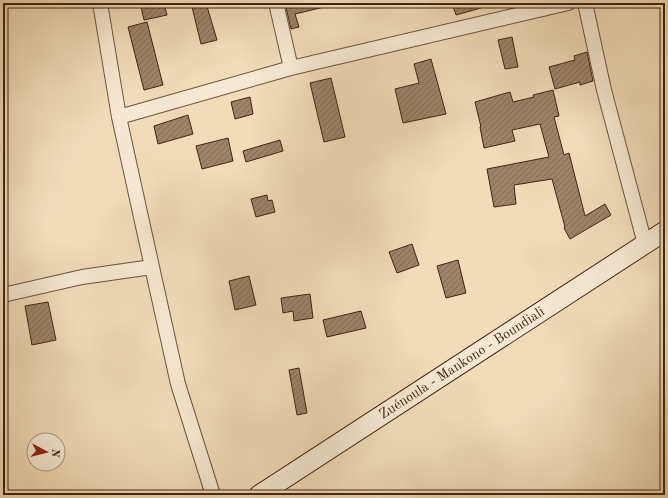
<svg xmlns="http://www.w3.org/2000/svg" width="668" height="498" font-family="'Old Standard TT',serif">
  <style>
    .building { fill: url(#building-hatch); stroke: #442312 }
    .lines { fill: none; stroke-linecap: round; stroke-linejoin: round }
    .minor-casing { stroke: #6f513c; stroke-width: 16 }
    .secondary-casing { stroke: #442312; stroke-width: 21 }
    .minor { stroke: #f6e8d2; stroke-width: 14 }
    .secondary { stroke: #f6e8d2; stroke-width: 19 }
    .labels { text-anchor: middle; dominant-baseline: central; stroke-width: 3.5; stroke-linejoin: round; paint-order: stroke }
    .street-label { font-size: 14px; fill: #442312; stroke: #f6e8d2 }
  </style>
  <defs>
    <pattern id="building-hatch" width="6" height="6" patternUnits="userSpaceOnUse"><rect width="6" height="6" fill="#9e8369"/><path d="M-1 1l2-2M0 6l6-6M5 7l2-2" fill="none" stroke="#826b55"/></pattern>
  </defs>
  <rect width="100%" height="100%" fill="#f1dbb9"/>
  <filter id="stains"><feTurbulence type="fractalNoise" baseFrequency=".005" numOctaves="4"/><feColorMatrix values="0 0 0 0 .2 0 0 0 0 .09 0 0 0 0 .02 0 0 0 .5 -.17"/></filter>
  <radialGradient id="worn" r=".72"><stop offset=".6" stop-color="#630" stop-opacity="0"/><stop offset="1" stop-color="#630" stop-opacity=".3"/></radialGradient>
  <path class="building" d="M140 3H164L167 15 144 20Z
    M191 3H206L217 40 201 44Z
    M285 3H323L324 7 295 14 299 27 291 29Z
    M452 3H488V6L456 15Z
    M147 22 163 85 144 90 128 27Z
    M512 37 518 67 505 69 498 40Z
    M587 52 593 81 580 85V82L555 89 549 67 575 60 574 56Z
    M431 59 446 114 403 123 395 89 419 83 414 64Z
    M331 78 345 137 324 142 310 83Z
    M553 90 559 116 554 117 564 155 569 153 585 216 605 204 611 215 570 239 564 228 565 227 552 179 514 185 516 204 494 207 487 169 549 157 540 124 512 130 515 141 484 148 480 127H481L475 102 510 92 513 102 534 97 533 95Z
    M250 97 253 114 235 119 231 102Z
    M188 115 193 134 158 144 154 126Z
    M228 138 233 161 202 169 196 146Z
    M280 140 283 151 246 162 243 151Z
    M267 195 268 201 272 200 275 212 256 217 251 199Z
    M412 244 419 265 397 273 389 252Z
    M458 260 466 293 446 298 437 266Z
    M249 276 256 305 235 310 229 281Z
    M310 294 313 318 294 321 293 311 283 313 281 298Z
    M48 302 56 340 32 345 25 306Z
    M361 311 366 328 327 337 323 320Z
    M299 368 307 413 297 415 289 370Z"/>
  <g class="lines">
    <g class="minor-casing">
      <path id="minor" d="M100 3 119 117 152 267 178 384 213 495
        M276 3 291 68
        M585 3 604 90 645 244
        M119 117 291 68 568 3
        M3 295 82 277 152 267"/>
    </g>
    <g class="secondary-casing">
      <path id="secondary" d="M259 495 665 231"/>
    </g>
    <use href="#minor" class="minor"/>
    <use href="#secondary" class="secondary"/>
  </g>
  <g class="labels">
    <g class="street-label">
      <text transform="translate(462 363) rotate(-33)">Zuénoula - Mankono - Boundiali</text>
    </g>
  </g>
  <rect width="668" height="498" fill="none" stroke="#f1dbb9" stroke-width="16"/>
  <rect x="4" y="4" width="660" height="490" fill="none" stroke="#442312" stroke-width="2"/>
  <rect x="8" y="8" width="652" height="482" fill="none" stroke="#442312"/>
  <g transform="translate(46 452) rotate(97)"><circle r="19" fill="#f6e8d2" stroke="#af9985"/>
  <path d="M0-3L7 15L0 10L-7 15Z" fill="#8f2418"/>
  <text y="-6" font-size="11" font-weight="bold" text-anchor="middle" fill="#442312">N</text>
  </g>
  <rect width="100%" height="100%" filter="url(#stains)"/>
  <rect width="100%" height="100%" fill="url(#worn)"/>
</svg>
